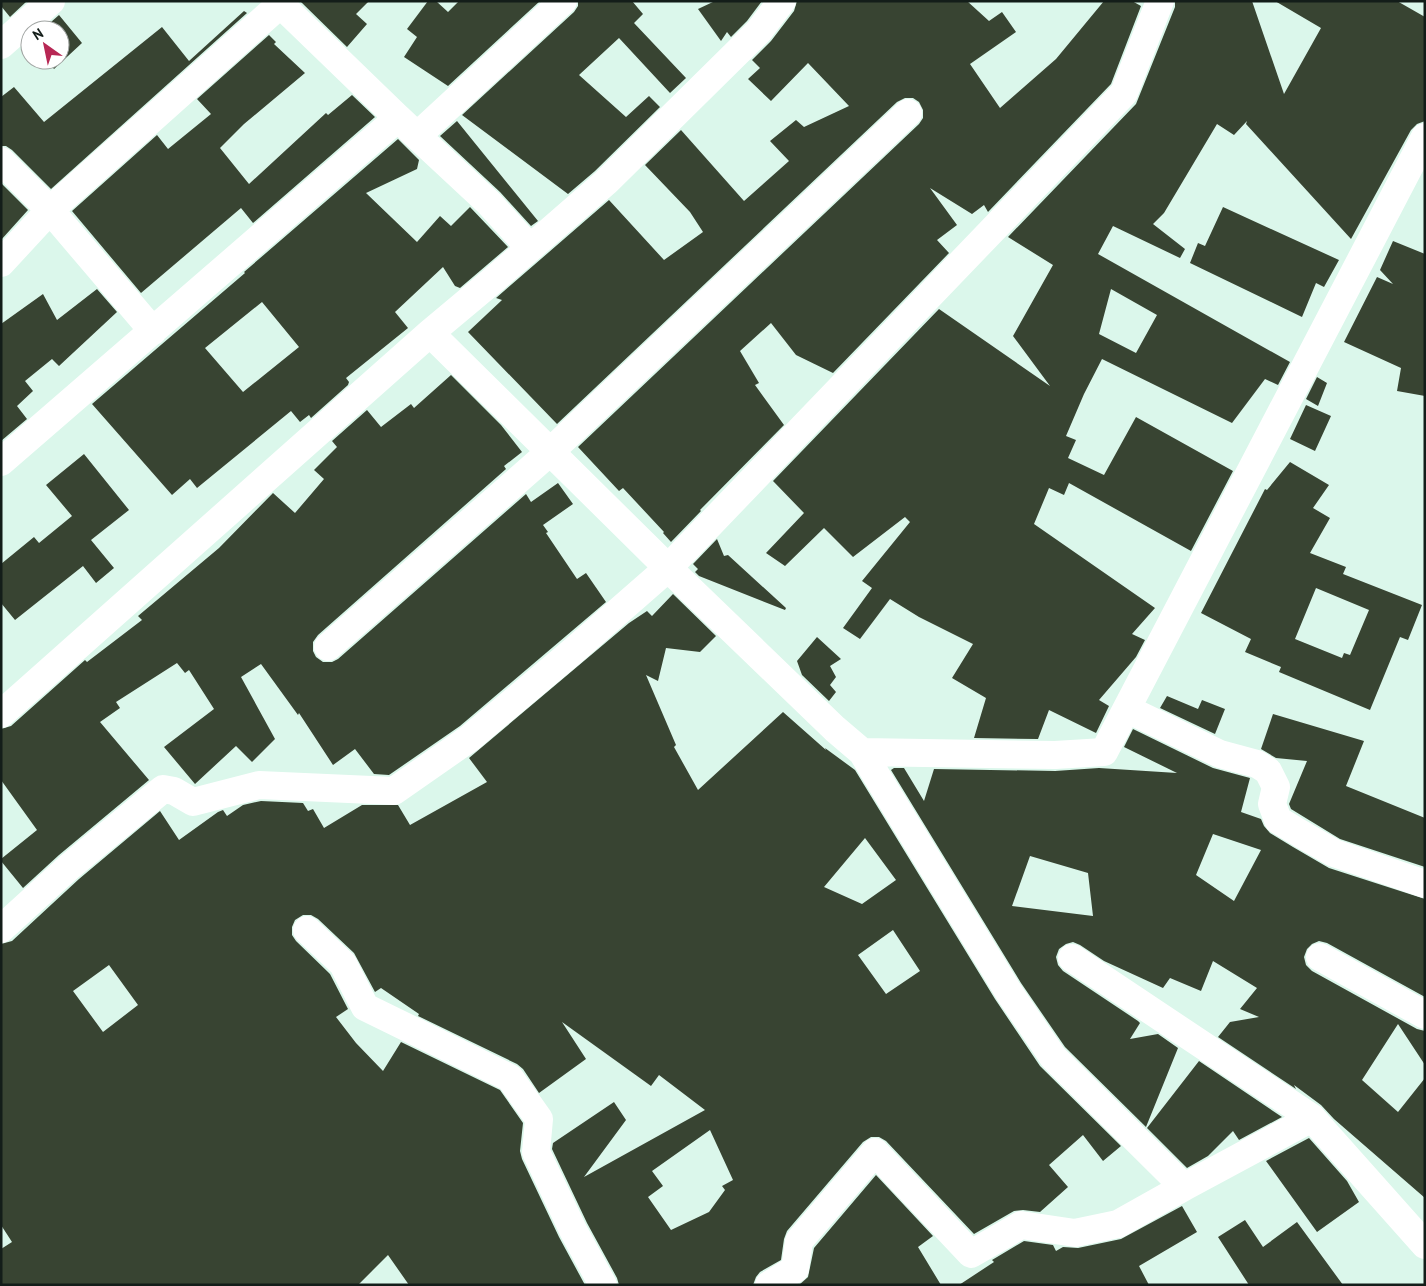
<svg xmlns="http://www.w3.org/2000/svg" width="1426" height="1286" font-family="'PT Sans',sans-serif">
  <style>
    .building { fill: #384432; fill-rule: evenodd }
    .lines { fill: none; stroke-linecap: round; stroke-linejoin: round }
    .minor { stroke: #fff; stroke-width: 28 }
  </style>
  <rect width="100%" height="100%" fill="#dbf7eb"/>
  <path class="building" d="M1 1H27L10 17 1 6Z
    M300 1H369L356 14 367 24 347 47Z
    M428 1H436L448 12 459 1H540L448 86 404 57 417 37 407 29Z
    M578 1H632L643 14 634 23 686 78 670 93 619 38 579 75 626 117 649 96 660 107 595 171 568 194 462 115 574 12 578 6Z
    M715 1H762L747 21 731 37 727 32 721 41 698 9Z
    M797 1H967L989 21 1002 12 1016 32 970 64 1000 108 1056 59 1104 1H1132L1141 6 1111 84 988 212 984 205 972 214 930 188 957 225 937 240 949 253 833 373 796 355 771 323 740 351 759 383 755 385 784 425 700 510 701 511 671 542 663 533 664 532 623 488 619 491 578 447 919 124 923 118V110L919 102 913 98H905L897 102 557 424 468 332 502 300 496 298 609 200 664 260 703 232 690 212 645 165 681 130 744 201 789 161 770 141 796 120 804 127 849 106 808 63 771 101 748 79 760 68 752 60 771 41 794 11Z
    M1175 1H1252L1284 94 1321 28 1275 1H1397L1425 17V121L1417 124 1411 130 1351 239 1246 124 1247 121 1234 135 1217 124 1164 213 1153 224 1185 249 1180 258 1113 226 1098 254 1290 362 1278 385 1265 379 1232 423 1102 359 1084 394 1066 436 1076 440 1068 458 1104 475 1136 417 1233 471 1191 551 1069 483 1064 495 1049 488 1034 524 1155 608 1132 634 1145 640 1136 657 1099 700 1109 706 1096 733 1049 710 1038 739 974 738 986 698 952 678 973 644 919 617 890 599 860 639 843 628 872 588 862 581 910 522 905 517 853 557 824 528 785 566 766 553 804 513 773 481 939 309 1050 386 1013 336 1053 265 1008 237 1136 104 1175 7ZM1111 289 1157 315 1136 353 1099 334Z
    M244 11 247 13 51 189 12 150 6 146H1V97L14 87 44 122 162 27 189 61Z
    M59 15 82 43 54 69 47 60H60V30H42Z
    M269 35 276 42 274 44 305 73 244 124 220 148 249 184 326 113 328 115 352 95 375 117 253 223 241 208 141 293 72 211 157 135 168 149 211 114 197 99Z
    M457 121 538 221 531 226 500 192 440 136Z
    M398 139 419 160 417 169 366 193 417 242 440 216 451 226 470 207 508 247 460 288 455 286 443 267 395 312 408 328 346 378 349 382 348 385 311 418 309 415 300 422 291 411 197 488 190 479 172 495 92 404 245 273 244 272ZM262 302 299 347 243 392 205 348Z
    M1 183 28 210 1 240Z
    M1223 207 1339 260 1324 287 1316 283 1302 317 1190 263 1198 243 1205 246Z
    M1393 241 1425 254V396L1397 391 1401 368 1344 342 1377 277 1393 284 1380 270Z
    M97 289 117 312 59 366 52 359 25 381 33 391 17 406 27 419 1 441V324L43 294 57 320Z
    M451 375 501 425 522 452 504 466 506 469 318 635 313 642V651L316 657 323 662H332L338 659 526 494 531 502 558 483 573 504 543 525 548 532 546 533 577 579 586 573 606 602 460 726 389 775 374 774 355 749 333 765 299 713 298 715 261 664 241 677 275 739 252 762 236 746 195 784 164 747 214 709 189 670 185 673 177 663 116 702 120 708 100 722 149 780 59 855 23 888 1 861V859L37 830 1 780V729L11 726 85 660 87 662 142 620 138 616 219 548 273 493 295 513 324 479 314 470 337 447 332 441 367 410 381 427 411 404 414 408Z
    M1317 377 1327 383 1318 406 1306 399Z
    M1306 405 1331 416 1315 451 1290 439Z
    M84 454 129 510 91 540 114 568 96 583 83 566 15 620 1 603V564L34 537 39 543 72 516 46 485Z
    M1290 462 1329 485 1313 508 1330 518 1310 553 1346 567 1343 574 1422 605 1408 640 1400 637 1370 710 1279 672 1281 667 1245 652 1251 639 1201 613 1265 489 1267 490ZM1316 588 1369 610 1350 655 1344 653 1342 658 1295 639Z
    M717 539 724 556 728 555 786 608 785 610 699 576 695 572 698 569 693 564Z
    M673 594 716 636 700 652 666 648 658 681 646 675 676 745 674 747 698 790 783 712 826 750 825 748 855 770 995 999 1040 1066 1121 1146 1103 1161 1083 1135 1049 1165 1068 1187 1040 1212 1023 1210 1014 1211 974 1234 886 1141 879 1137H871L863 1142 787 1231 784 1239 781 1260 760 1272 756 1277 753 1285H619L617 1278 587 1223 552 1149 553 1143 614 1102 626 1120 584 1177 705 1110 659 1075 651 1086 562 1022 586 1059 539 1093 523 1069 517 1064 418 1016 419 1014 381 988 375 992 354 953 318 919 311 915H303L295 920 292 927V935L296 941 330 974 348 1009 336 1017 356 1043 383 1071 401 1042 500 1090 523 1123 520 1151 522 1159 559 1237 585 1285H409L388 1255 358 1285H1V1249L12 1242 1 1225V944L12 941 79 879 160 811 179 840 218 812 223 810 227 816 243 805 261 801 303 803 308 811 313 809 324 828 362 805H398L410 825 487 782 469 758 629 623 647 611 652 616ZM865 838 896 880 862 904 824 887ZM893 930 920 971 886 994 858 955ZM109 965 138 1005 103 1032 73 991ZM710 1130 733 1180 722 1186 725 1190 709 1212 671 1230 648 1197 663 1186 652 1171Z
    M817 637 841 659 830 666 836 677 830 685 836 692 829 701 802 675 797 661Z
    M1167 696 1198 709 1202 700 1225 709 1215 734 1160 708Z
    M1273 714 1364 741 1346 786 1425 818V867L1340 839 1291 809 1289 804 1307 761 1276 758 1261 749Z
    M1133 729 1213 768 1250 778 1241 812 1261 819 1264 826 1270 833 1293 847 1329 868 1425 899V997L1327 943 1319 941 1312 944 1307 949 1304 957 1306 965 1312 971 1417 1029 1425 1031V1065L1398 1024 1362 1080 1398 1112 1425 1078V1198L1334 1119 1321 1105 1294 1085 1296 1089 1218 1037 1230 1022 1259 1017 1240 1009 1257 988 1213 961 1201 991 1170 978 1163 988 1104 961 1080 945 1073 942 1066 944 1059 949 1056 957 1058 965 1063 971 1138 1021 1140 1023 1130 1039 1158 1034 1178 1048 1146 1127 1065 1047 1021 983 891 770 894 768H904L924 801 934 769 1055 771 1099 768 1177 773 1124 747ZM1213 834 1261 850 1234 901 1196 875ZM1030 856 1088 873 1093 916 1012 906Z
    M1199 1061 1282 1117 1239 1140 1233 1131 1208 1156 1187 1168 1147 1128Z
    M1309 1138 1347 1181 1359 1202 1317 1232 1266 1161Z
    M876 1175 933 1236 918 1247 941 1285H799L808 1277 814 1248Z
    M1182 1206 1197 1232 1139 1266 1149 1285H959L994 1262 992 1260 1024 1241 1053 1245 1056 1251 1063 1247 1078 1248 1121 1239Z
    M1245 1220 1263 1247 1297 1222 1343 1285H1249L1218 1237Z"/>
  <g class="lines">
    <path class="minor" d="M1 45 51 1
      M398 118 417 136 563 1
      M417 136 489 203 530 248
      M1 161 50 210 1 263
      M153 331 50 210 284 1
      M430 333 668 568 835 729 862 752 1008 991 1053 1057 1184 1187 1312 1118 1425 1245
      M1 462 398 118 277 1
      M328 647 551 451 908 113
      M1127 709 1220 754 1257 764 1268 771 1276 787 1272 804 1278 820 1301 834 1334 853 1425 884
      M1 714 430 333 491 282 606 182 759 31 782 1
      M862 752 1055 755 1104 752 1425 137
      M1 929 69 867 163 789 174 791 193 802 259 785 394 791 470 738 572 652 668 568 1124 93 1160 1
      M307 930 343 964 365 1007 510 1078 539 1119 536 1152 573 1230 603 1285
      M1320 957 1425 1015
      M1072 958 1312 1118
      M769 1285 795 1269 799 1241 875 1152 971 1254 1021 1225 1075 1233 1118 1224 1184 1187"/>
  </g>
  <rect width="1426" height="1286" fill="none" stroke="#131d19" stroke-width="5"/>
  <g transform="translate(45 45) rotate(327)"><circle r="24" fill="#ffffff" stroke="#a1a5a3"/>
  <path d="M0-4L9 19L0 12L-9 19Z" fill="#b72754"/>
  <text y="-8" font-size="14" font-weight="bold" text-anchor="middle" fill="#131d19">N</text>
  </g>
</svg>
